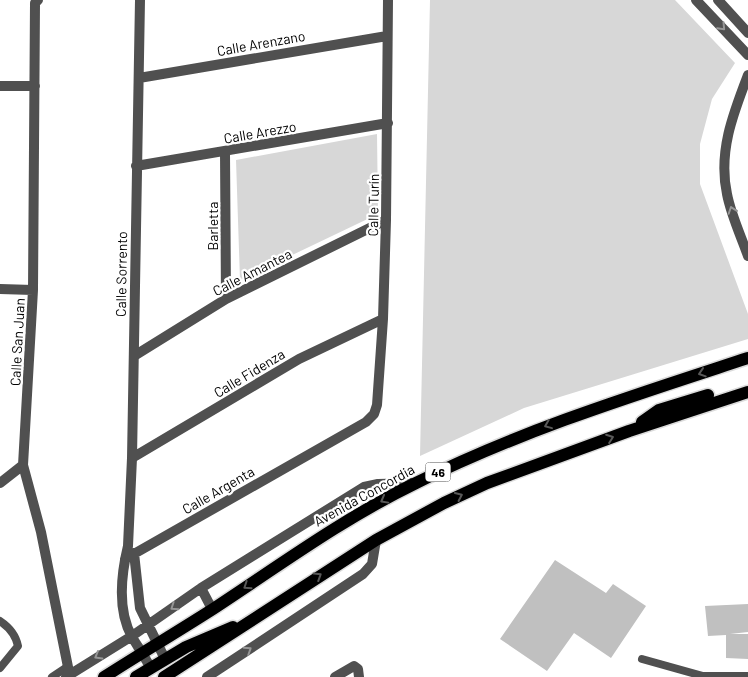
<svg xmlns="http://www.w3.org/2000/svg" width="748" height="677" font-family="Barlow,sans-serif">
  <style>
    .green { fill: #d7d7d7 }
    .building { fill: #c0c0c0 }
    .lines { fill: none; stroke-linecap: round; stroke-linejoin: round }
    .primary-casing { stroke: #dbdbdb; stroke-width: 15 }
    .service { stroke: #505050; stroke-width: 8 }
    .minor { stroke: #505050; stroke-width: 10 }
    .tertiary { stroke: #505050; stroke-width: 10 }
    .primary { stroke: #000; stroke-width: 12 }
    .oneway { stroke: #969696 }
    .oneway2 { stroke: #595959 }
    .labels { text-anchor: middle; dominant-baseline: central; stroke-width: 4.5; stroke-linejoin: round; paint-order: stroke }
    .shield { fill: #fff; stroke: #4c4c4c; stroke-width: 1 }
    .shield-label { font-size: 12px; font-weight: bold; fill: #000 }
    .street-label { font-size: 14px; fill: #000; stroke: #fff }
  </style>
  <rect width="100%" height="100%" fill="#fff"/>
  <path class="green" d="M430 0H675L735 63 712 99 700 144V184L748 314V339L524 408 420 456Z
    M377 134 378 214 240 280 236 160Z"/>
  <path class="building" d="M555 560 606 593 613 584 646 606 611 658 574 633 547 671 500 639Z
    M748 604V632L730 634H748V659L726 658V635L708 636 705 606Z"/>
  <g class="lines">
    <g class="primary-casing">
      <path id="primary" d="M642 422 659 410 708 395
        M104 677C140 654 177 632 213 609 280 565 344 518 416 483 522 430 635 395 748 358
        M136 677 186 647 233 627
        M164 677 376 540 444 503 487 483 629 431 748 392"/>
    </g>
    <path class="service" d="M0 621C9 627 16 636 18 646L0 668
      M642 659 703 676H748
      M52 677 67 667"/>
    <path class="minor" d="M38 0 35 3 33 290 23 465 41 532 70 677
      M140 0 132 458 128 546C121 575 117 610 132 637 138 647 145 657 150 667
      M748 75C733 114 718 152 727 194 731 215 741 236 748 256
      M139 78 387 36
      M0 86H35
      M225 152 226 299
      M136 166 388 123
      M0 289 33 290
      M134 356 226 299 386 220
      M132 458 299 359 383 319
      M0 483 23 465
      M134 553 140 608 165 659
      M125 559 366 422 374 414 377 405 383 319 386 220 388 0
      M201 588 212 609
      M66 677 132 636 201 588 364 487 378 484 414 483
      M207 677 363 574 372 564 376 540
      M335 677 354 666 358 669 359 677"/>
    <path class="tertiary" d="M696 0 748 55
      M718 0 748 33"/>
    <use href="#primary" class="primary"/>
  </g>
  <defs><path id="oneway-chevron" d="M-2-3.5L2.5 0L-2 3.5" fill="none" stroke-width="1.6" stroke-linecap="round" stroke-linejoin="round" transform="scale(1.25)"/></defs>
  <g class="oneway">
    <use href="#oneway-chevron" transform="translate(722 27) rotate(47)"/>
    <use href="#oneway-chevron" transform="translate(732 210) rotate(-109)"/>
    <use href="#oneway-chevron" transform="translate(174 607) rotate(146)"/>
    <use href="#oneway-chevron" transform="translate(248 650) rotate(-33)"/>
    <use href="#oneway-chevron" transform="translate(98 656) rotate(150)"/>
  </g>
  <g class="oneway2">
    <use href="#oneway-chevron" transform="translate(702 373) rotate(162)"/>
    <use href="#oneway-chevron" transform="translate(548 425) rotate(158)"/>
    <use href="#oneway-chevron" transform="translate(610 438) rotate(-20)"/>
    <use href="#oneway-chevron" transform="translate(459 496) rotate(-25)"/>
    <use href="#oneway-chevron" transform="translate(384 500) rotate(151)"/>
    <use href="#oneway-chevron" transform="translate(318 576) rotate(-32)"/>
    <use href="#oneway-chevron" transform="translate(247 586) rotate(146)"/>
  </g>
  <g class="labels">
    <rect class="shield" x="425.5" y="462.5" width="25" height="19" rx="4"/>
    <g class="shield-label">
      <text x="438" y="472">46</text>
    </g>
    <g class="street-label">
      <text transform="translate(261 43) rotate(-10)">Calle Arenzano</text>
      <text transform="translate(260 132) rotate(-10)">Calle Arezzo</text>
      <text transform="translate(373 205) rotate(-89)">Calle Turín</text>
      <text transform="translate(212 226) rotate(-90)">Barletta</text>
      <text transform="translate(252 272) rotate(-27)">Calle Amantea</text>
      <text transform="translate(121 274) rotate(-89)">Calle Sorrento</text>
      <text transform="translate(17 342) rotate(-87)">Calle San Juan</text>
      <text transform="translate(249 373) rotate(-31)">Calle Fidenza</text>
      <text transform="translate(218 490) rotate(-30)">Calle Argenta</text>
      <text transform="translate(364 495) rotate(-29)">Avenida Concordia</text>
    </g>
  </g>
</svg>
